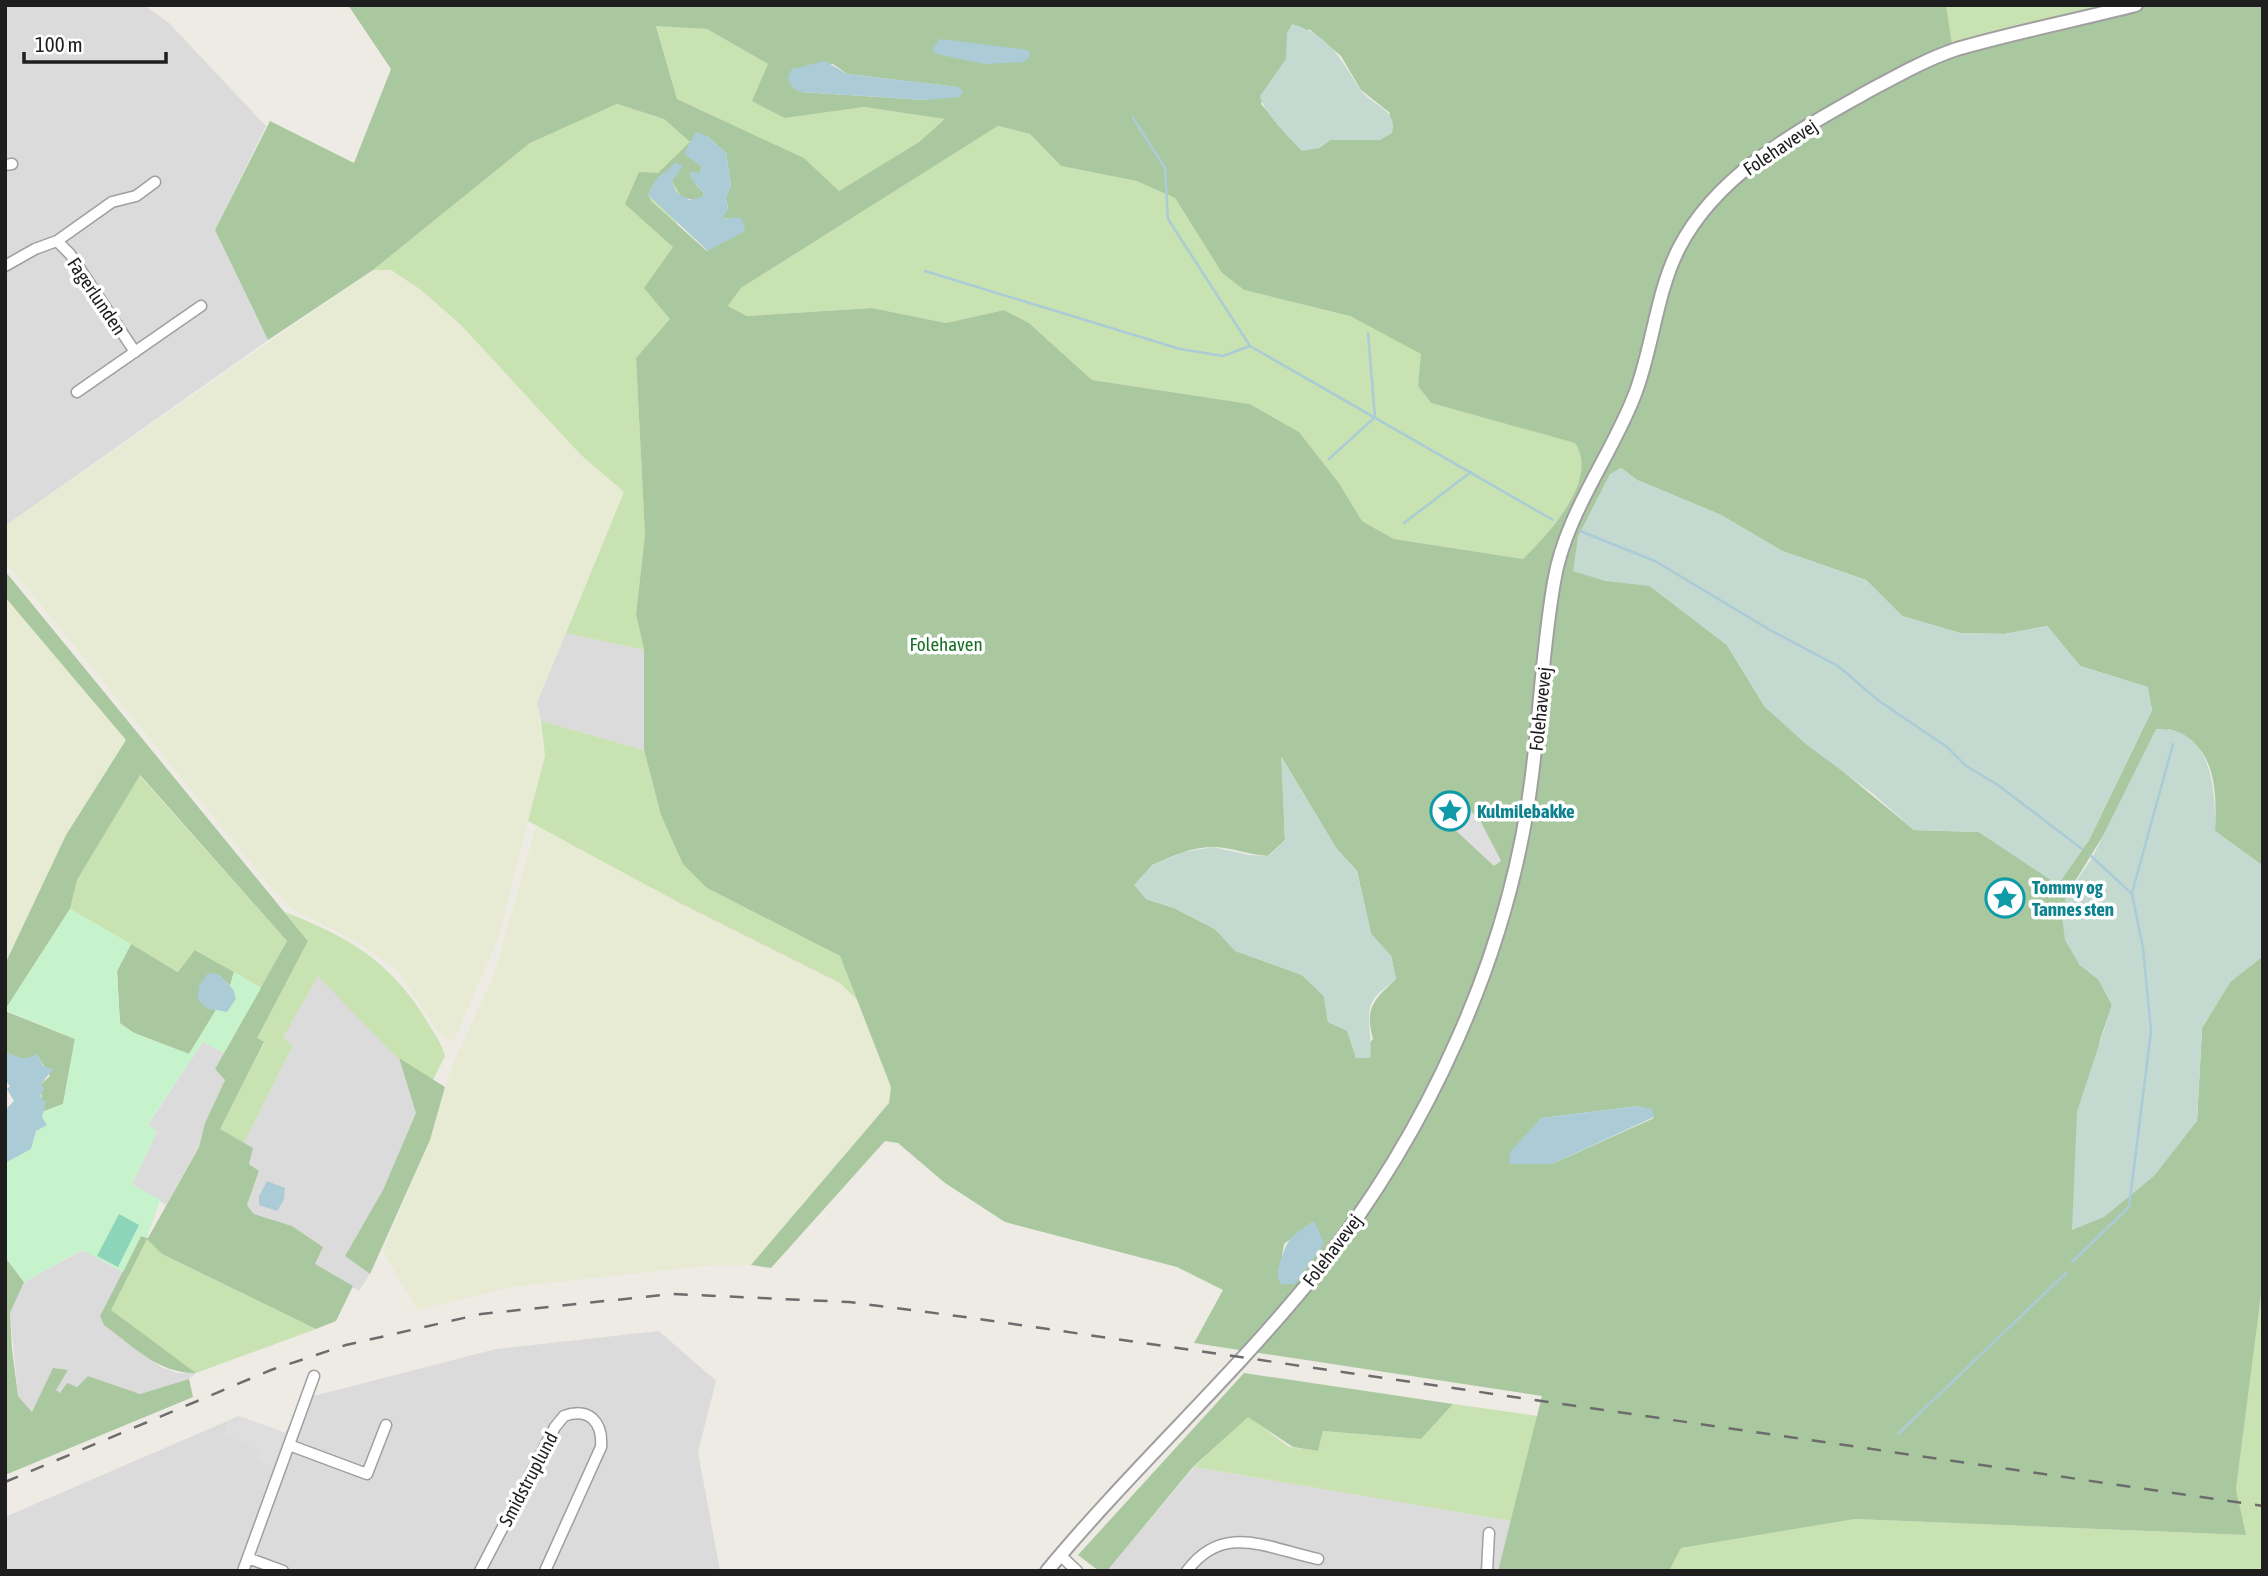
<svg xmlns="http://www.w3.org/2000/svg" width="2268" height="1576" font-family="'Asap Condensed',sans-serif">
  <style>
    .residential { fill: #dcdbdb }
    .farmland { fill: #e8ebd3 }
    .grass { fill: #c8e2b1 }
    .forest { fill: #aac89f; fill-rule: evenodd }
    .wetland { fill: #c4dad1 }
    .park { fill: #c7f3cc }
    .pitch { fill: #8cd4ba }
    .parking { fill: #dedede }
    .water { fill: #abccd7 }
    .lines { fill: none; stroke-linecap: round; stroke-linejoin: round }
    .stream { stroke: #abccd7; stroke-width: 2.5 }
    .minor-casing { stroke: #9f9f9f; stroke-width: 13 }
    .tertiary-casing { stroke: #9f9f9f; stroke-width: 16 }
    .minor { stroke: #fff; stroke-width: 10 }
    .tertiary { stroke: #fff; stroke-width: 12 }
    .rail { stroke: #6c6c6c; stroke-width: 2.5; stroke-dasharray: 14 14; stroke-linecap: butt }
    .labels { text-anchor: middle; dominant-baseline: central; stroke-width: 7; stroke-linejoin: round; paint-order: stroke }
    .street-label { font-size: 19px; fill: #1e1e1e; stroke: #fff }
    .park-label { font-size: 19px; fill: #187022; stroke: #fff }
    .culture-label { font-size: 19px; font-weight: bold; fill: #0d838f; stroke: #fff; text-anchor: start }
  </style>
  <rect width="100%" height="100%" fill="#eeebe5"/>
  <path class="residential" d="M5 5H144L169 23 266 126 215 230 268 340 5 526Z
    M566 633 644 650V750L541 721 537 702Z
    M318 975 399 1058 417 1113 383 1190 345 1256 370 1274 359 1291 314 1264 323 1247 292 1226 254 1214 247 1205 259 1171 249 1164 244 1143 293 1045 283 1038Z
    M203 1042 224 1053 215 1069 225 1080 205 1123 199 1146 166 1205 132 1184 157 1132 148 1125Z
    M83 1250 123 1272 100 1316 161 1367 178 1373H196L189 1379 140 1394 88 1376 77 1387 60 1393 56 1390 32 1412 18 1396 10 1313 24 1282Z
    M659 1331 716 1381 698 1452 720 1571H5V1517L239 1416 285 1433 302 1399 496 1349Z
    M1194 1467 1511 1521 1498 1571H1107Z"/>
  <path class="farmland" d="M373 270H390L421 290 461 325 580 454 624 492 537 702 545 756 498 939 453 1042 440 1035 396 969 359 943 294 910 273 890 5 561V526Z
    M5 597 126 740 66 835 5 964Z
    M536 826 840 983 857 1000 891 1087 889 1103 751 1265H715L510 1287 417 1310 383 1251 430 1140 451 1068 494 975Z"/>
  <path class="grass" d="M1946 5H2111L1952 45Z
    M656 25 707 29 768 64 785 118 864 107 946 119 919 142 839 191 804 158 677 99Z
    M617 104 664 119 690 142 673 247 671 319 636 358 645 535 636 614 644 650 566 633 624 492 580 454 461 325 421 290 391 270H373L530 143Z
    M998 126 1030 134 1061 166 1138 181 1175 198 1222 273 1244 290 1350 316 1422 354 1418 386 1431 403 1576 443C1600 480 1548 534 1523 559L1394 539 1362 521 1339 483 1299 432 1250 404 1092 380 1029 323 1004 310 946 323 872 308 747 316 728 306 741 288Z
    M541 721 644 750 661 815 707 888 840 956 857 1000 840 983 678 902 528 821 545 756Z
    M139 775 287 941 261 988 196 950 179 972 70 909 77 880Z
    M285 912C349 937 392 962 428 1023 434 1033 442 1044 445 1056L432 1082 393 1054 318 976 283 1038 293 1045 244 1143 219 1129 264 1043 256 1038 308 941Z
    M147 1238 162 1254 316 1329 196 1373 110 1310Z
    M2263 1280V1571H1669L1681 1548 1855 1519 2245 1535 2236 1489Z
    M1453 1404 1538 1416 1511 1521 1194 1467 1248 1416 1289 1447 1318 1451 1323 1431 1421 1439Z"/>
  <path class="forest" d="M348 5H1946L1952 44 2111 5H2263V866L2215 831C2217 789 2216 744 2169 729L2066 896 2079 964 2099 980 2112 1005 2100 1040 2072 1229 2197 1121 2202 1028 2230 982 2263 956V1280L2236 1489 2246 1535 1855 1519 1681 1548 1669 1571H1498L1542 1396 1194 1343 1223 1290 1177 1267 1005 1222 945 1183 898 1143 885 1141 771 1268 751 1265 889 1103 891 1087 840 956 707 888 683 864 661 815 644 750V650L636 614 645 535 636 358 670 319 644 288 673 247 625 204 639 172 658 173 690 142 664 119 617 104 530 143 373 270 268 340 215 230 270 121 354 163 391 69ZM656 26 707 29 768 64 752 101 785 118 864 107 945 119 919 142 839 191 804 158 677 99ZM1309 29 1341 56 1361 90 1390 113 1379 140H1330L1319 148 1275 120 1261 104 1267 87ZM833 64 847 74 958 87 926 100 800 92 792 69ZM998 126 1030 134 1061 166 1137 181 1175 198 1222 273 1244 290 1350 316 1421 354 1418 386 1431 403 1575 443C1600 480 1548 534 1523 559L1394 539 1362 521 1339 483 1299 432 1250 404 1092 380 1029 323 1004 310 946 323 872 308 747 316 728 306 741 288ZM707 136 726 153 731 185 726 197 728 209 722 214 721 219 730 218 707 251 651 201 648 195C656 177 664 170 683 165L672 181 682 198 696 200 702 197 704 193 696 185 702 167 685 153 694 140ZM1621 468 1637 480 1721 515 1782 551 1866 580 1902 616 1960 633 2004 634 2047 626 2080 666 2147 687 2152 710 2089 840 2058 884 1979 832 1914 830 1765 707 1727 645 1650 586 1578 537 1610 475ZM1282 758 1336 848 1357 871 1371 934 1391 956 1396 979C1375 999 1364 1007 1373 1039L1356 1058 1347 1030 1328 1022 1324 996 1302 975 1236 951 1215 929 1174 908 1146 899 1152 865C1171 857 1191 847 1212 847 1230 847 1250 855 1268 856L1285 840ZM1479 819 1501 861 1452 827ZM1638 1106 1654 1118 1552 1164 1541 1118ZM1314 1221 1292 1283 1282 1256 1284 1244Z
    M5 571 308 941 257 1038 264 1042 220 1129 253 1148 249 1164 259 1171 247 1205 254 1214 292 1226 323 1247 315 1264 353 1286 336 1321 316 1329 162 1254 147 1239 111 1310 196 1373C159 1374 133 1346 104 1325L100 1316 141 1236 148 1238 199 1147 205 1123 225 1080 215 1069 287 941 140 775 77 880 70 909 5 1010V964L66 835 126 740 5 597Z
    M131 944 178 972 195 950 234 972 230 986 218 974 206 1008 216 1010 189 1054 134 1033 120 1024 117 971Z
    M5 1011 75 1039 63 1104 42 1112 41 1084 50 1076 37 1055C23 1062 18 1057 5 1052Z
    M399 1058 445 1087 430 1140 370 1274 345 1256 383 1190 416 1113Z
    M5 1257 24 1282 10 1313 12 1349 18 1396 32 1412 53 1368 68 1370 56 1390 60 1393 67 1383 77 1387 88 1376 140 1394 189 1379 193 1397 5 1475Z
    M1244 1373 1453 1404 1421 1439 1323 1431 1318 1451 1293 1447 1248 1417 1193 1467 1107 1571H1099L1078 1555Z"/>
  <path class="wetland" d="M1292 24C1328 34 1341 59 1360 89 1371 106 1399 109 1392 133L1380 140H1330L1319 148 1302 151C1290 139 1263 112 1260 96L1286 59 1287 33Z
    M1621 468 1637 480 1721 515 1782 551 1866 580 1902 616 1960 633 2004 634 2047 626 2080 666 2148 687 2152 710 2089 840 2058 885 1979 832 1914 830 1872 793 1807 745 1765 707 1727 645 1650 586 1605 581 1573 571 1578 537 1610 474Z
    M2156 729C2212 726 2216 790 2215 831L2263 866V956L2230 982 2202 1028 2197 1121 2154 1176 2104 1217 2072 1230 2077 1112 2112 1005 2099 980 2079 964 2065 940 2062 916 2066 896 2092 858Z
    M1281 757 1336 848 1357 871 1371 934 1391 956 1396 979C1389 985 1376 994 1372 1002 1365 1016 1373 1041 1370 1058H1356L1347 1031 1328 1022 1324 996 1302 975 1235 951 1215 929 1174 908 1146 899 1134 885 1152 865 1184 852 1213 847 1249 855 1269 856 1285 840Z"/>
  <path class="park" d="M70 909 131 944 117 971 120 1023 134 1033 189 1054 216 1010 227 1012 233 989 230 986 234 972 261 988 224 1053 203 1042 148 1124 157 1132 132 1184 160 1200 147 1238 141 1236 123 1272 82 1250 24 1282 5 1257V1163L31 1148 42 1112 63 1104 75 1039 5 1010Z"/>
  <path class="pitch" d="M119 1214 139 1225 118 1267 97 1256Z"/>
  <path class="parking" d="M1464 804 1479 819 1501 861 1494 866 1452 827Z
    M239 1416 285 1433 273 1466 257 1460 260 1451 224 1434 229 1420 236 1423Z"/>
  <path class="water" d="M940 39 1028 50 1030 56 1024 62 985 64 936 54 932 48Z
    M825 61 847 74 959 87 963 92 960 97 926 100 800 92 791 86 788 77 792 69Z
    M696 132 707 136 726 153 731 185 726 197 728 209 722 219 738 217 743 221 745 231 708 251 648 195 655 181 675 163 683 165 672 181 676 192 689 200 702 197 704 193 691 179 690 172 700 173 702 167 684 153Z
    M208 973 218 974 233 989 236 999 227 1012 206 1008 198 999 199 986Z
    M5 1052C18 1057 23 1062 37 1054L43 1066 53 1069 41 1084 44 1089 40 1096 46 1102 42 1117 47 1125 36 1131 31 1149 5 1163V1110L14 1101 7 1089 10 1086 5 1080Z
    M1638 1106 1652 1109 1654 1117 1552 1164H1509L1510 1152 1541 1118Z
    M267 1181 285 1188 284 1200 277 1211 259 1205V1196Z
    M1314 1221 1324 1243 1295 1284H1281C1277 1277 1277 1271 1280 1263 1289 1234 1291 1238 1314 1221Z"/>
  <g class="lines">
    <path class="stream" d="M1133 118 1165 168 1168 219 1250 346 1553 520
      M925 271 1180 349 1223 356 1250 346
      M1329 459 1375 417 1368 333
      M1404 523 1471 472
      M1580 531 1655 561 1770 630 1838 666 1879 701 1947 747 1965 765 1998 785 2082 849
      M2132 893 2173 744
      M2072 1262 2129 1207 2151 1031 2143 948 2132 894 2090 855
      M1898 1434 2067 1272"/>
    <g class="minor-casing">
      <path id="minor" d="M5 165 12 164
        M57 241 112 202 136 196 155 182
        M5 266 35 249 57 241 70 254 135 352
        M77 392 201 306
        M289 1445 367 1474 386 1425
        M1060 1555 1077 1571
        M248 1558 283 1571
        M243 1571 314 1376
        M480 1571 555 1427 564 1416C589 1407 603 1422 601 1447L545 1571
        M1187 1571C1223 1522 1267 1548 1318 1559
        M1487 1571 1489 1533"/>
    </g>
    <g class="tertiary-casing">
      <path id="tertiary" d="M1047 1571C1130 1471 1226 1383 1308 1283 1368 1209 1419 1126 1457 1040 1494 957 1521 865 1532 775 1540 711 1543 645 1554 582 1565 514 1611 457 1635 394 1653 347 1656 293 1679 248 1717 174 1796 132 1865 93 1895 77 1924 60 1957 49 2016 32 2077 20 2136 5"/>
    </g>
    <use href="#minor" class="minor"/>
    <use href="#tertiary" class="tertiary"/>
    <path class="rail" d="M5 1482 271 1370 346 1345 481 1314 672 1294 849 1302 965 1317 2263 1506"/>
  </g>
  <defs>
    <g id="sight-ring" transform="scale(2.0125)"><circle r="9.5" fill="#fff" stroke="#0f9aa8" stroke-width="1.5"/><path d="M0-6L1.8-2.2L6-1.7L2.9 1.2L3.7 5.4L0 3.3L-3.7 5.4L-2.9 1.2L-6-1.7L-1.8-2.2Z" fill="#0f9aa8"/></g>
  </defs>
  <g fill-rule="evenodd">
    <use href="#sight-ring" x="1450" y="811"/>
    <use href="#sight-ring" x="2005" y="898"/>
  </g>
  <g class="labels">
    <g class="street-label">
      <text transform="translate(1780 147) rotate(-34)">Folehavevej</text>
      <text transform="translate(97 296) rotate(56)">Fagerlunden</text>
      <text transform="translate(1540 709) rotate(-84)">Folehavevej</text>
      <text transform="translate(1332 1250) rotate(-53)">Folehavevej</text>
      <text transform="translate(528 1479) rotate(-62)">Smidstruplund</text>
    </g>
    <g class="park-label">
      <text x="946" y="644">Folehaven</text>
    </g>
    <g class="culture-label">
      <text x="1477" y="811">Kulmilebakke</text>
      <text x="2032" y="887">Tommy og<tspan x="2032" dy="22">Tannes sten</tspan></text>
    </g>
  </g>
  <rect width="2268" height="1576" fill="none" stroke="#1e1e1e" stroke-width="14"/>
  <path d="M24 52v10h142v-10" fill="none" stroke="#1e1e1e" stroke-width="3.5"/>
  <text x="35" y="52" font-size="21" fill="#1e1e1e" stroke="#ffffff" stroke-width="5" paint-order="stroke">100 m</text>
</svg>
